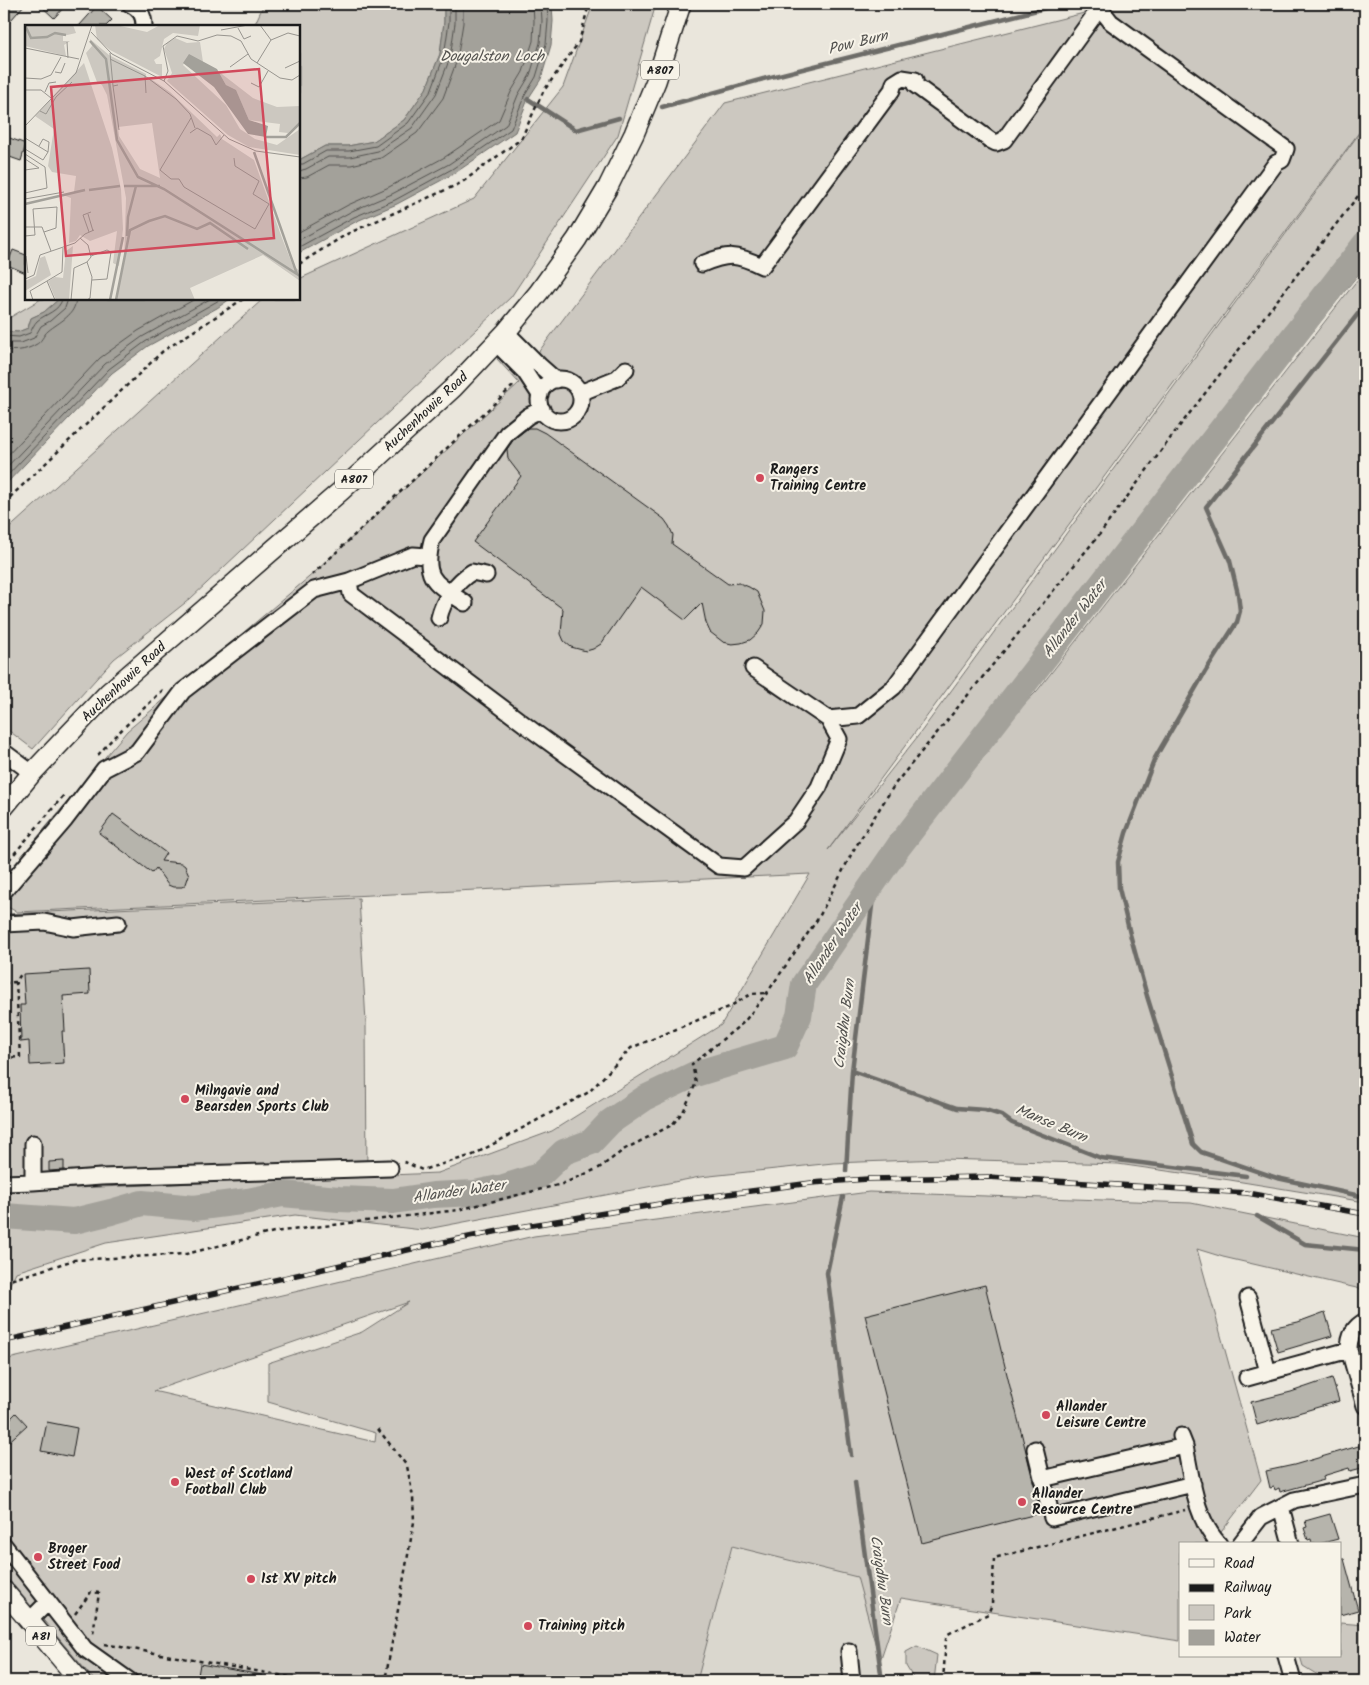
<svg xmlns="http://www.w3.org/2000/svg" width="1369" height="1685" font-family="Kalam,sans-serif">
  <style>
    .built { fill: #dad7ce }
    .green { fill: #ccc8c0; stroke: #74726e; fill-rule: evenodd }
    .water { fill: #a3a19a; stroke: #6d6c68 }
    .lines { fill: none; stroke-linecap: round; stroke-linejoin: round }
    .shore { stroke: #52514e; stroke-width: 1 }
    .stream { stroke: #6d6c68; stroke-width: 4.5 }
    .river { stroke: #a3a19a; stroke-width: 26 }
    .building { fill: #b6b4ac; stroke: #1c1c1c }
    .minor-casing { stroke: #1c1c1c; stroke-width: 19 }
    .major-casing { stroke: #1c1c1c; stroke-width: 22 }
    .path { stroke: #1c1c1c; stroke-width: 2.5; stroke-dasharray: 4 4; stroke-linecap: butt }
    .minor { stroke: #f7f3e8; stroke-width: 15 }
    .major { stroke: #f7f3e8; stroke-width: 19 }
    .rail-casing { stroke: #1c1c1c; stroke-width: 5.5 }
    .rail { stroke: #f7f3e8; stroke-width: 4; stroke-dasharray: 11; stroke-linecap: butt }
    .poi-dot { fill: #d1495b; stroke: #f7f3e8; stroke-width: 2 }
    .labels { text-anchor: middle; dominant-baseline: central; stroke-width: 4; stroke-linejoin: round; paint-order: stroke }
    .shield { fill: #f7f3e8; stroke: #5e5c59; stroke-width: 1 }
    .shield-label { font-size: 12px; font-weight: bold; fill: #1c1c1c }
    .street-label { font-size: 14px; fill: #1c1c1c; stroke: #f7f3e8 }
    .poi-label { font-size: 14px; font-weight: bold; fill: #1c1c1c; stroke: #f7f3e8; text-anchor: start }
    .water-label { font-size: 15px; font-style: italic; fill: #52514e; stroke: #f7f3e8 }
    .inset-river { fill: none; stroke: #a3a19a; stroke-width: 2.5 }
    .inset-road { fill: none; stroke: #98958f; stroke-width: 1 }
    .view { fill: #d1495b; fill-opacity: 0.15; stroke: #d1495b; stroke-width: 2.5 }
    .inset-edge { fill: none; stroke: #1c1c1c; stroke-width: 2.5 }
  </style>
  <rect width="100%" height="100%" fill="#eae6dc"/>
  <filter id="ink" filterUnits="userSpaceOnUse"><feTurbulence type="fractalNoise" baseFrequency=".02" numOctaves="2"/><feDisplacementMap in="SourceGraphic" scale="10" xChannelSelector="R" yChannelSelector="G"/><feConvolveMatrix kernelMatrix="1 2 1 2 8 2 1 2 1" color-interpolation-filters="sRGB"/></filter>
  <g filter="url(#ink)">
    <path class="built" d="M732 1546 858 1577 880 1661 882 1681H697Z"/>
    <path class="green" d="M264 4H444V22L440 54 426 89 404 120 374 141 348 146H325L299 160V26H254Z
      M593 4H656L618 135 511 297 190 599 114 659 33 749 4 727V533L263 299H299V279L474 199 563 87Z
      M1120 4H1365V266L965 765 1037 691 1365 270V1202L1230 1180 1118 1164 942 1159 833 1163 700 1177 422 1230 295 1215 106 1243 16 1272 4 1296V1191L438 1173 552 1131 721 1025 810 874 17 912 4 905V877L127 731 315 572 519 383 497 359 520 337 537 354 725 103ZM1361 131 918 736 828 850 1360 131Z
      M41 299H59L44 312 31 318 28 328 18 332 4 331V321Z
      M359 898 366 1023 367 1174 4 1188V914Z
      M869 1192 1191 1203 1365 1238V1290L1223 1257 1197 1249 1261 1480 1212 1544H1180V1641L901 1598 880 1661 857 1577 732 1546 697 1681H95L4 1574V1360L534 1236ZM409 1302 362 1332 268 1363V1402L376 1433 375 1442 153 1391Z
      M1340 1623 1365 1625V1681L1326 1680 1303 1666 1300 1656H1340Z
      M917 1646 937 1655 934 1681H915L906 1666V1652Z"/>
    <path class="water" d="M444 4H552L553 21 551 45 541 79 528 99 515 132 455 173 397 204 357 221 299 253V160L325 146H348L374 141 404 120 426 89 440 54 444 22Z
      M59 299H230L217 308 148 346 112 373 4 486V331L18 332 28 328 31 318 44 312Z"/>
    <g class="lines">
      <path class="shore" d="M299 164H303L326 151H349L376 146 408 123 431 91 444 56 449 22V4
        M299 171 306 169 328 157H350L378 151 412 128 436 94 450 58 455 23V4
        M299 178 307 177 329 165H351L381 158 417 133 443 98 457 60 463 23V4
        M299 232 348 205 389 187 445 157 499 120 511 92 523 72 533 41 534 21 533 4
        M299 240 352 211 392 194 449 164 506 125 518 95 530 75 540 43 542 21 541 4
        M299 247 354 217 395 200 452 169 511 129 524 97 536 77 546 44 548 21 547 4
        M4 336 19 337 30 333C32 329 34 324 37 321 45 314 60 311 62 299
        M4 343H21L34 338 41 326 50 321 65 308 68 299
        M4 350C15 351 25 351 35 345 42 342 43 335 48 331 60 321 75 316 76 299
        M4 459 100 358 138 331 195 299
        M4 470 105 364 142 337 210 299
        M4 479 109 369 145 342 221 299"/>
      <path class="stream" d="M528 99 576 130 619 118
        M662 107 767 78 1061 4
        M1365 305 1206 507 1230 561 1238 594 1240 611 1237 622 1205 672 1155 758 1126 833 1118 862 1119 888 1130 934 1147 996 1193 1144 1201 1152 1277 1178 1365 1197
        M852 1071 957 1108 985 1110 1001 1115 1012 1123 1101 1158 1246 1176
        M846 1171 852 1071 875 881
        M843 1197 827 1273 851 1455
        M1257 1216 1305 1244 1365 1250
        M855 1482 882 1681"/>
      <path class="river" d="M4 1216 74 1221 111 1212 142 1203 194 1208 248 1201 282 1194 339 1199 393 1201 433 1195 475 1193 504 1187 539 1176 564 1152 591 1142 610 1122 645 1098 695 1074 785 1047 799 1016 804 984 899 846 1365 244"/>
    </g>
    <path class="building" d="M4 4H25L4 28Z
      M39 4H67L54 18Z
      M97 6 112 20 106 26H79Z
      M4 136 26 144 21 161 4 155Z
      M13 250 26 255V273L7 265Z
      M528 428H535L545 433 664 519 669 526 673 535 672 544 728 584 739 583 749 587 757 592 765 611 764 624 758 633 750 640 741 643 732 644 723 642 710 632 706 623 702 603 685 620 641 587 601 644 593 649 586 651 571 647 564 641 561 634 563 609 473 542 521 476 508 459 507 449 514 439Z
      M113 814 166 853 161 861 181 863 185 866 189 875 186 884 182 887H173L168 885 156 868 152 873 99 833Z
      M89 970 90 994 63 996 65 1031H62L64 1063 30 1065 29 1041 21 1042 20 1005H25L23 974Z
      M64 1161V1170L49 1171V1162Z
      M985 1285 1041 1513 922 1543 865 1315Z
      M1325 1312 1332 1336 1278 1352 1271 1328 1298 1322Z
      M1332 1378 1339 1401 1257 1425 1251 1402 1291 1392Z
      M16 1413 27 1425 4 1446V1425Z
      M47 1422 77 1428 72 1457 41 1451Z
      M1362 1445 1365 1456V1465L1361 1466 1362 1468 1350 1471 1349 1468 1323 1476 1324 1480 1280 1492 1279 1488 1275 1490 1274 1487 1270 1488 1266 1471 1294 1465Z
      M1330 1514 1338 1539 1319 1544H1312L1311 1539 1308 1540 1304 1528 1307 1527 1305 1521Z
      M1340 1559H1344L1358 1610 1340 1615Z
      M200 1664 262 1675V1681H197Z"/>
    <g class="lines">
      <g class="minor-casing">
        <path id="minor" d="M130 4C140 9 144 15 144 26
          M506 332 539 365 556 380
          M496 343 525 372 540 395
          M539 400a21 21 0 1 1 42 0a21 21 0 1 1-42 0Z
          M580 393 617 378 626 369
          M349 581 351 594 536 733 719 866 744 868 796 821 819 787 839 739 828 719 858 716 894 687 1276 163 1282 160 1286 149 1111 22 1104 13H1096L1004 140 996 143 990 140 915 85V80L902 78 894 83 892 90 762 266C736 254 729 253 702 264
          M465 603C435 583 422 579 432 540L507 433 528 416 542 409
          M439 618C443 600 456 582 472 572L486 575
          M753 668 828 719
          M4 752 32 773
          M4 891 65 820 104 769 137 752 183 691 314 590 349 581 413 555 428 556
          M4 924 44 922 73 928 118 923
          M33 1182 101 1177 390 1168
          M4 1183 33 1182V1143
          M1248 1298 1268 1372
          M1365 1321C1353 1327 1349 1337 1349 1350L1365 1406
          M1247 1378 1349 1350
          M1181 1436 1185 1446C1192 1479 1195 1518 1219 1544
          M1035 1449 1052 1518 1193 1484
          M1042 1479 1185 1446
          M1281 1507 1291 1544
          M1240 1544 1261 1517 1294 1500 1365 1485
          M4 1545 85 1649 130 1681
          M29 1621 48 1602
          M849 1651 852 1681
          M1286 1656 1293 1681"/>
      </g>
      <g class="major-casing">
        <path id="major" d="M4 807 32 773 108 693 342 490 453 388 506 332 539 292 577 239 608 187 634 134 656 81 681 4
          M4 1591 80 1681"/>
      </g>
      <path class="path" d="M299 264 347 234 461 183 521 139 543 92 579 42 589 4
        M4 503 163 351 243 299
        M312 575 515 384
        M98 755 114 737 163 690
        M9 860 64 795
        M4 983 16 982 21 974
        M4 1058 20 1057 16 982
        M404 1163 405 1162 422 1170 473 1155 589 1092 631 1048 729 1007 751 994 767 993
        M4 1282 74 1260 186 1254 274 1232 458 1210 562 1184 599 1168 625 1149 672 1125 684 1110 696 1083 692 1064 744 1022 767 993 819 917 853 851 895 784 1099 535 1175 432 1365 187
        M378 1429 407 1466 413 1497 414 1522 385 1681
        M75 1614 91 1592 99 1593 93 1634
        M104 1644 312 1681
        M943 1681 946 1639 948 1634 988 1614 992 1604 994 1558 1185 1510"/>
      <use href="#minor" class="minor"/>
      <use href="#major" class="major"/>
      <g class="rail-casing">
        <path id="rail" d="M4 1341 434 1244 514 1228 690 1199 811 1183 868 1179 988 1177 1247 1193 1365 1214"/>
      </g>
      <use href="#rail" class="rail"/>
    </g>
  </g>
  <g class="poi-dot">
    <circle cx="760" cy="478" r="5"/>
    <circle cx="185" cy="1099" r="5"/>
    <circle cx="1046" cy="1415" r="5"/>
    <circle cx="175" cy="1482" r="5"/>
    <circle cx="1022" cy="1502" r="5"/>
    <circle cx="38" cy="1557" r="5"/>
    <circle cx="251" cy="1579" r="5"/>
    <circle cx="528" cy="1626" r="5"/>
  </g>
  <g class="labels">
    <g class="shield">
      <rect x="641" y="60.5" width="38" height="19" rx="4"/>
      <rect x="335" y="469.5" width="38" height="19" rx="4"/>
      <rect x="26" y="1626.5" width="30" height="19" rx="4"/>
    </g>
    <g class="shield-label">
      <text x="660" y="70">A807</text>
      <text x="354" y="479">A807</text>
      <text x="41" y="1636">A81</text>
    </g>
    <g class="street-label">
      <text transform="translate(426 412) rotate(-43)">Auchenhowie Road</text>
      <text transform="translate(124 682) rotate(-43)">Auchenhowie Road</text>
    </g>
    <g class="poi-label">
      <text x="770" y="470">Rangers<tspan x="770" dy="16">Training Centre</tspan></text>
      <text x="195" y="1091">Milngavie and<tspan x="195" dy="16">Bearsden Sports Club</tspan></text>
      <text x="1056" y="1407">Allander<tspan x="1056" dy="16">Leisure Centre</tspan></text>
      <text x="185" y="1474">West of Scotland<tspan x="185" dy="16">Football Club</tspan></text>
      <text x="1032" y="1494">Allander<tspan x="1032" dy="16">Resource Centre</tspan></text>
      <text x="48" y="1549">Broger<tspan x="48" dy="16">Street Food</tspan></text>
      <text x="261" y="1579">1st XV pitch</text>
      <text x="538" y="1626">Training pitch</text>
    </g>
    <g class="water-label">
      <text transform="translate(858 43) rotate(-14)">Pow Burn</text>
      <text x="492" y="57">Dougalston Loch</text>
      <text transform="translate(1075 619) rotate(-52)">Allander Water</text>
      <text transform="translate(833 944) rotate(-56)">Allander Water</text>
      <text transform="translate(845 1024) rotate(-83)">Craigdhu Burn</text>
      <text transform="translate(1051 1124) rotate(23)">Manse Burn</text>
      <text transform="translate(459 1192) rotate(-8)">Allander Water</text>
      <text transform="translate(881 1580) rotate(82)">Craigdhu Burn</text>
    </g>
  </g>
  <g transform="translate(25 25)">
    <rect width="275" height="275" fill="#eae6dc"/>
    <path d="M0 0H48L51 8 38 11V16H45L39 20 41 31 0 21ZM70 0H91L122 7 135 0H175L173 11 148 8 139 14 135 31 129 35 131 39H137V52L85 25 72 14ZM150 13 162 18 175 17 178 37 163 32 158 40 201 80 215 104 230 114 252 120 275 104V130L224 122 203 110 142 56 147 48 139 24 142 18ZM65 14 84 30 121 49V55L123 52 145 67 192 112 195 109 197 114 229 135 257 213 268 241 275 246V256L238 230 165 263 170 275H91L99 238 101 173 82 70 77 60 72 57 61 28 67 21ZM127 98 135 153 115 144 94 111 93 102ZM59 38 87 123 96 164 98 204 94 241 88 238 92 206 65 216 55 210 51 216 44 218 46 173 38 170 49 167 51 151 27 147 23 141 29 104 10 91ZM193 46 228 73 252 82 275 81V97L263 108 254 107 255 99 224 95 212 68 201 60ZM48 221 44 275H31L23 256 30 252 38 253 41 226ZM20 231 26 250 0 266V256L11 251 15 233Z" fill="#ccc8c0" fill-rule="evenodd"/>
    <path d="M164 29 192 44 201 60 211 65 224 95 243 101 241 112 223 109 189 62 158 38Z" fill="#a3a19a"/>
    <path class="inset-river" d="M0 0 6 13 22 12 30 8 41 10M65 16 81 34 92 115 113 152 139 164 275 251M241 112H261L275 98M229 127 272 249M99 161H135M64 165 95 161M0 179 60 165M102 211 103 192 111 161M85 275 98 212M91 275 105 205 124 196 140 191 172 204 185 198 223 224"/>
    <path class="inset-road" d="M235 0 246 15M213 3 219 14 226 11M196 5 223 0M66 7 87 29 139 56 204 114 231 126 275 132M42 17 43 33M0 23 54 34M85 28 88 61 93 60M85 34 120 51 121 68M232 38 246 15 263 8 275 11M205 42 223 29M260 43 275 36M30 47 36 48 40 38M120 51 151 74 165 89 170 103M0 53 16 54 26 50 36 32M139 56 143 46 138 21 152 11 173 16 192 10 206 11 216 16 226 34 255 53 267 55 275 50M226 58 234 62 243 46M88 61 94 105M0 65H16L26 73M20 67 24 58 31 57M15 86 21 89 31 72 47 57M166 93 135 145 146 154H154L159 162 230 204 244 179 228 169 234 156 210 141 209 133M0 101 51 48 67 0M165 108 172 103 186 111 191 120 199 110M0 113 23 127 18 135 0 124M14 121 18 114 24 117 23 127M0 129 20 142 22 163 0 168M0 134 14 143 0 145M0 174 39 167M63 189 68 206M0 202H17L26 226M64 207 58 190 66 187M0 211 10 210 8 184 32 182 31 203 19 207M55 213 63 220 66 232 62 237 67 252 65 273 62 275M1 231 3 248M66 231 82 225 86 227 82 254 67 255M0 254 9 250 15 230 50 218 60 209 69 205M8 275 5 266 22 256M30 275 22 256 37 247 38 223M46 275 49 243 62 237"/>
    <path class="view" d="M234 44 249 213 41 231 26 62Z"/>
    <rect width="275" height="275" class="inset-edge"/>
  </g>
  <rect width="1369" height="1685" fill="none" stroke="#f7f3e8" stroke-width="20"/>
  <rect x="10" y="10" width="1349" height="1665" fill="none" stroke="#1c1c1c" stroke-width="2" filter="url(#ink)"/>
  <rect x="1179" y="1542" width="162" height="115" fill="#f7f3e8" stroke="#9f9d96"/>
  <rect x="1189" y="1559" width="25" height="8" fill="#f7f3e8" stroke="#9f9d96"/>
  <text x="1224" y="1568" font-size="15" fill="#1c1c1c">Road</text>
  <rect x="1189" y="1584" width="25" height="8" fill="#1c1c1c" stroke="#9f9d96"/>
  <text x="1224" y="1592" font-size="15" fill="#1c1c1c">Railway</text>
  <rect x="1189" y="1605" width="25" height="15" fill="#ccc8c0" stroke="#9f9d96"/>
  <text x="1224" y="1618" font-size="15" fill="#1c1c1c">Park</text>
  <rect x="1189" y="1630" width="25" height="15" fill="#a3a19a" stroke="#9f9d96"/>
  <text x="1224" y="1642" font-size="15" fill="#1c1c1c">Water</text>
</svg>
